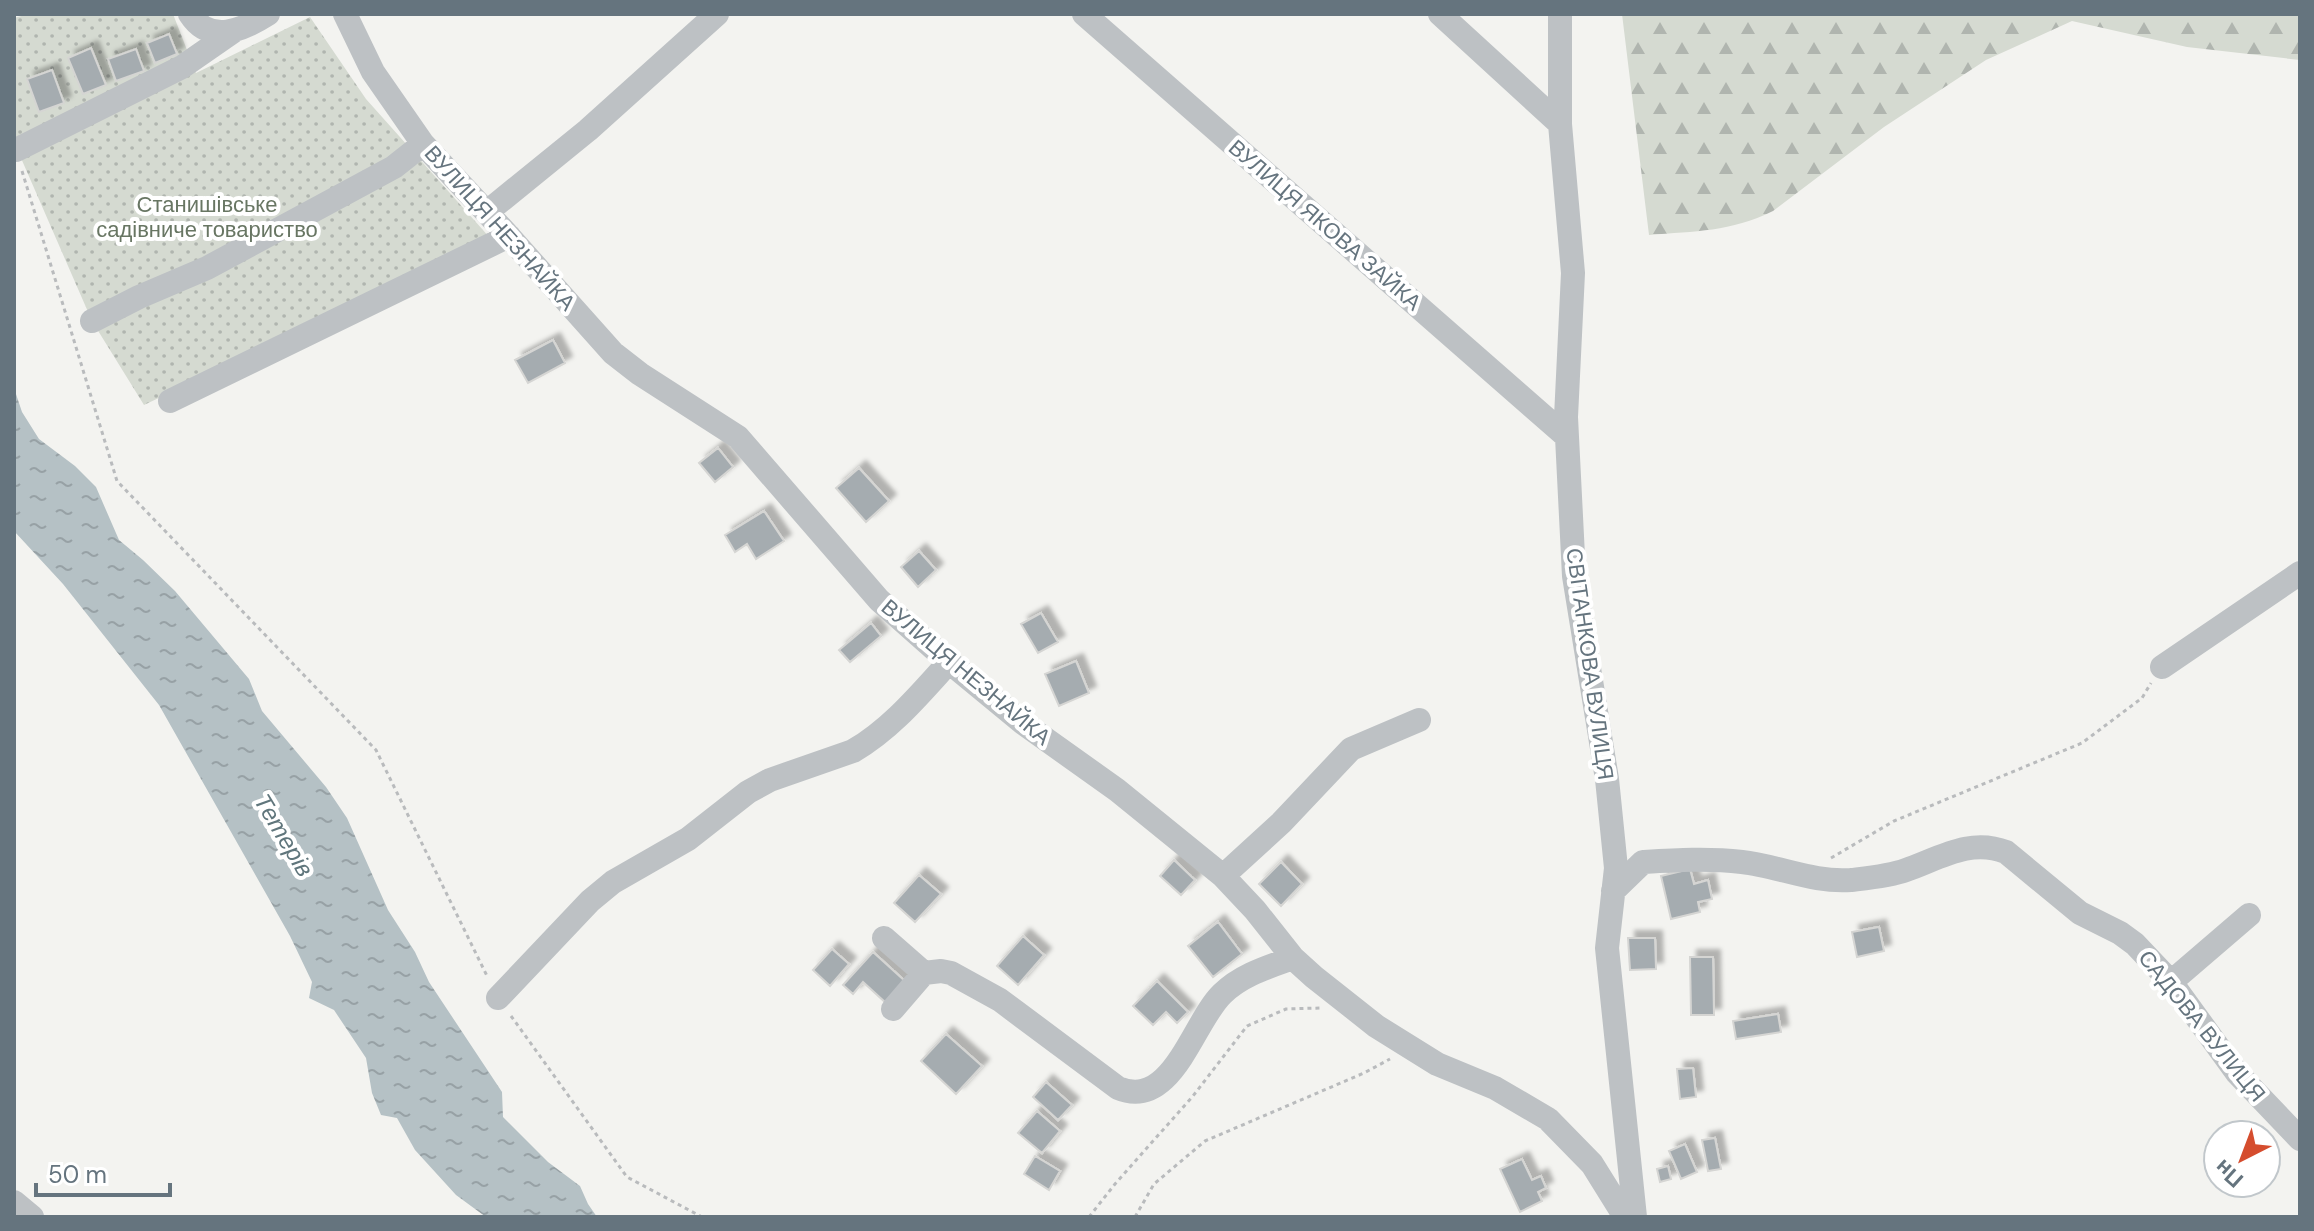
<svg xmlns="http://www.w3.org/2000/svg" width="2314" height="1231" font-family="'DM Sans',sans-serif">
  <style>
    .forest { fill: url(#forest-firs) }
    .garden { fill: url(#garden-dots) }
    .water { fill: url(#water-ripples) }
    .building { fill: #a5acb0; stroke: #d5d5d3; stroke-width: 2; filter: url(#shadow) }
    .lines { fill: none; stroke-linecap: round; stroke-linejoin: round }
    .path { stroke: #b9bbbd; stroke-width: 3; stroke-dasharray: 4 4; stroke-linecap: butt }
    .minor { stroke: #bdc1c4; stroke-width: 24 }
    .labels { text-anchor: middle; dominant-baseline: central; stroke-width: 8; stroke-linejoin: round; paint-order: stroke }
    .park-label { font-size: 22px; fill: #687663; stroke: #fff }
    .street-label { font-size: 22px; fill: #65747e; stroke: #fff }
    .water-label { font-size: 24px; font-style: italic; fill: #60767c; stroke: #fff }
  </style>
  <defs>
    <pattern id="forest-firs" width="22" height="20" patternUnits="userSpaceOnUse" patternTransform="scale(2)"><rect width="22" height="20" fill="#d5dad1"/><path d="M5 1l3.5 6h-7zM16 11l3.5 6h-7z" fill="#b0b5af"/></pattern>
    <pattern id="garden-dots" width="8" height="8" patternUnits="userSpaceOnUse" patternTransform="scale(2)"><rect width="8" height="8" fill="#d5dad1"/><path d="M2 2h.1M6 6h.1" fill="none" stroke="#b0b5af" stroke-width="1.8" stroke-linecap="round"/></pattern>
    <pattern id="water-ripples" width="26" height="14" patternUnits="userSpaceOnUse" patternTransform="scale(2)"><rect width="26" height="14" fill="#b5c1c5"/><path d="M2 4q2-2 4 0t4 0M15 11q2-2 4 0t4 0" fill="none" stroke="#97a1a5"/></pattern>
    <filter id="shadow"><feDropShadow dx="7" dy="-7" stdDeviation="2" flood-color="#0004"/></filter>
  </defs>
  <rect width="100%" height="100%" fill="#f3f3f0"/>
  <path class="forest" d="M1622 14H2300V60L2187 47 2072 21 1986 60 1884 127 1773 211C1730 232 1696 231 1649 235Z"/>
  <path class="garden" d="M29 14H173L196 73 310 17 366 99 491 239 144 405 92 321 14 142V18Z"/>
  <path class="water" d="M14 388 22 412 39 439 75 466 96 487 119 540 143 560 175 591 249 679 262 711 326 787 347 818 388 910 415 952 429 982 502 1092 503 1117 548 1162 580 1186 588 1204 597 1217H486L456 1195 415 1150 397 1118 381 1115 372 1093 366 1058 334 1010 309 998 312 982 290 936 159 705 63 584 14 531Z"/>
  <path class="building" d="M169 34 177 54 155 63 147 43Z
    M91 48 106 85 83 94 68 58Z
    M136 49 144 71 116 81 108 59Z
    M52 70 64 103 39 112 27 79Z
    M553 340 565 363 528 383 515 360Z
    M718 448 733 467 715 482 699 463Z
    M859 468 889 501 866 522 836 488Z
    M764 511 784 541 756 559 747 544 735 552 725 535Z
    M919 551 936 570 918 587 901 567Z
    M1041 613 1058 642 1038 653 1021 624Z
    M871 623 881 636 850 662 839 650Z
    M1076 661 1089 693 1059 706 1045 674Z
    M1174 860 1195 880 1181 895 1160 876Z
    M1281 862 1302 884 1281 906 1259 884Z
    M1690 869 1694 884 1708 880 1712 899 1698 902 1700 912 1671 919 1661 876Z
    M919 875 941 894 915 922 894 903Z
    M1218 922 1242 954 1213 977 1188 946Z
    M1879 927 1884 951 1857 957 1852 932Z
    M1023 936 1044 955 1018 985 997 966Z
    M1628 938H1655L1656 969 1630 970Z
    M832 949 849 964 830 986 813 970Z
    M873 952 906 982 886 1003 863 982 853 994 843 985Z
    M1690 957H1713L1714 1015H1691Z
    M1157 981 1188 1012 1177 1023 1166 1012 1153 1025 1133 1006Z
    M1778 1014 1781 1032 1736 1039 1733 1021Z
    M946 1034 982 1066 956 1094 921 1061Z
    M1693 1068 1696 1097 1680 1099 1677 1069Z
    M1046 1082 1072 1105 1058 1120 1033 1097Z
    M1037 1111 1060 1131 1042 1153 1018 1133Z
    M1715 1138 1721 1169 1708 1171 1702 1140Z
    M1685 1144 1697 1172 1681 1179 1669 1151Z
    M1035 1156 1060 1171 1049 1190 1024 1174Z
    M1522 1159 1532 1180 1541 1176 1546 1188 1538 1192 1542 1201 1520 1212 1500 1169Z
    M1668 1166 1671 1179 1660 1182 1657 1169Z"/>
  <g class="lines">
    <path class="path" d="M22 171 117 481 376 750 488 978
      M1831 858 1894 821 2082 743 2142 698 2151 683
      M511 1016 627 1177 702 1217
      M1089 1217 1115 1184 1193 1096 1247 1026 1286 1009 1320 1008
      M1135 1217 1154 1184 1205 1141 1364 1073 1390 1059"/>
    <path class="minor" d="M190 14C210 45 243 30 268 14
      M345 14 373 72 423 144 505 232 613 353 640 374 738 437 879 600 949 662 1023 723 1117 790 1223 876 1255 910 1293 958 1314 977 1376 1026 1437 1064 1495 1088 1548 1119 1592 1164 1625 1217
      M1084 14 1566 436
      M1440 14 1560 124
      M1560 14V124L1573 273 1566 417 1574 576 1607 779 1616 868 1607 948 1635 1217
      M16 150 182 67 231 33
      M487 212 588 130 717 14
      M92 321 139 297 207 268 394 167 423 144
      M170 401 509 236
      M2162 667 2300 573
      M1223 876 1281 823 1351 749 1419 720
      M1613 891 1643 862C1676 860 1708 858 1742 862 1778 866 1814 883 1851 880 1868 878 1890 876 1906 870 1940 858 1970 838 2006 852L2080 913 2120 933 2135 944 2171 982 2237 1073 2300 1139
      M884 938 924 973
      M2171 982 2249 915
      M498 998 590 901 613 882 688 839 748 792 770 780 853 751C891 729 920 694 949 662
      M893 1009 924 973 941 971 951 973 1000 1000 1118 1088C1172 1111 1193 1022 1222 994 1241 975 1268 967 1293 958
      M14 1202 32 1217"/>
  </g>
  <g class="labels">
    <g class="park-label">
      <text x="207" y="204">Станишівське<tspan x="207" dy="25">садівниче товариство</tspan></text>
    </g>
    <g class="street-label">
      <text transform="translate(1325 225) rotate(41)">ВУЛИЦЯ ЯКОВА ЗАЙКА</text>
      <text transform="translate(500 228) rotate(48)">ВУЛИЦЯ НЕЗНАЙКА</text>
      <text transform="translate(1590 664) rotate(82)">СВІТАНКОВА ВУЛИЦЯ</text>
      <text transform="translate(966 672) rotate(40)">ВУЛИЦЯ НЕЗНАЙКА</text>
      <text transform="translate(2202 1026) rotate(51)">САДОВА ВУЛИЦЯ</text>
    </g>
    <g class="water-label">
      <text transform="translate(284 835) rotate(59)">Тетерів</text>
    </g>
  </g>
  <rect width="2314" height="1231" fill="none" stroke="#65747e" stroke-width="32"/>
  <g transform="translate(2242 1159) rotate(222)"><circle r="38" fill="#ffffff" stroke="#c1c7cb" stroke-width="2"/>
  <path d="M0-6L14 30L0 20L-14 30Z" fill="#d54d2e"/>
  <text y="-12" font-size="22" font-weight="bold" text-anchor="middle" fill="#65747e">Пн</text>
  </g>
  <path d="M36 1183v12h134v-12" fill="none" stroke="#65747e" stroke-width="4"/>
  <text x="48" y="1183" font-size="24" fill="#65747e" stroke="#ffffff" stroke-width="6" paint-order="stroke">50 m</text>
</svg>
